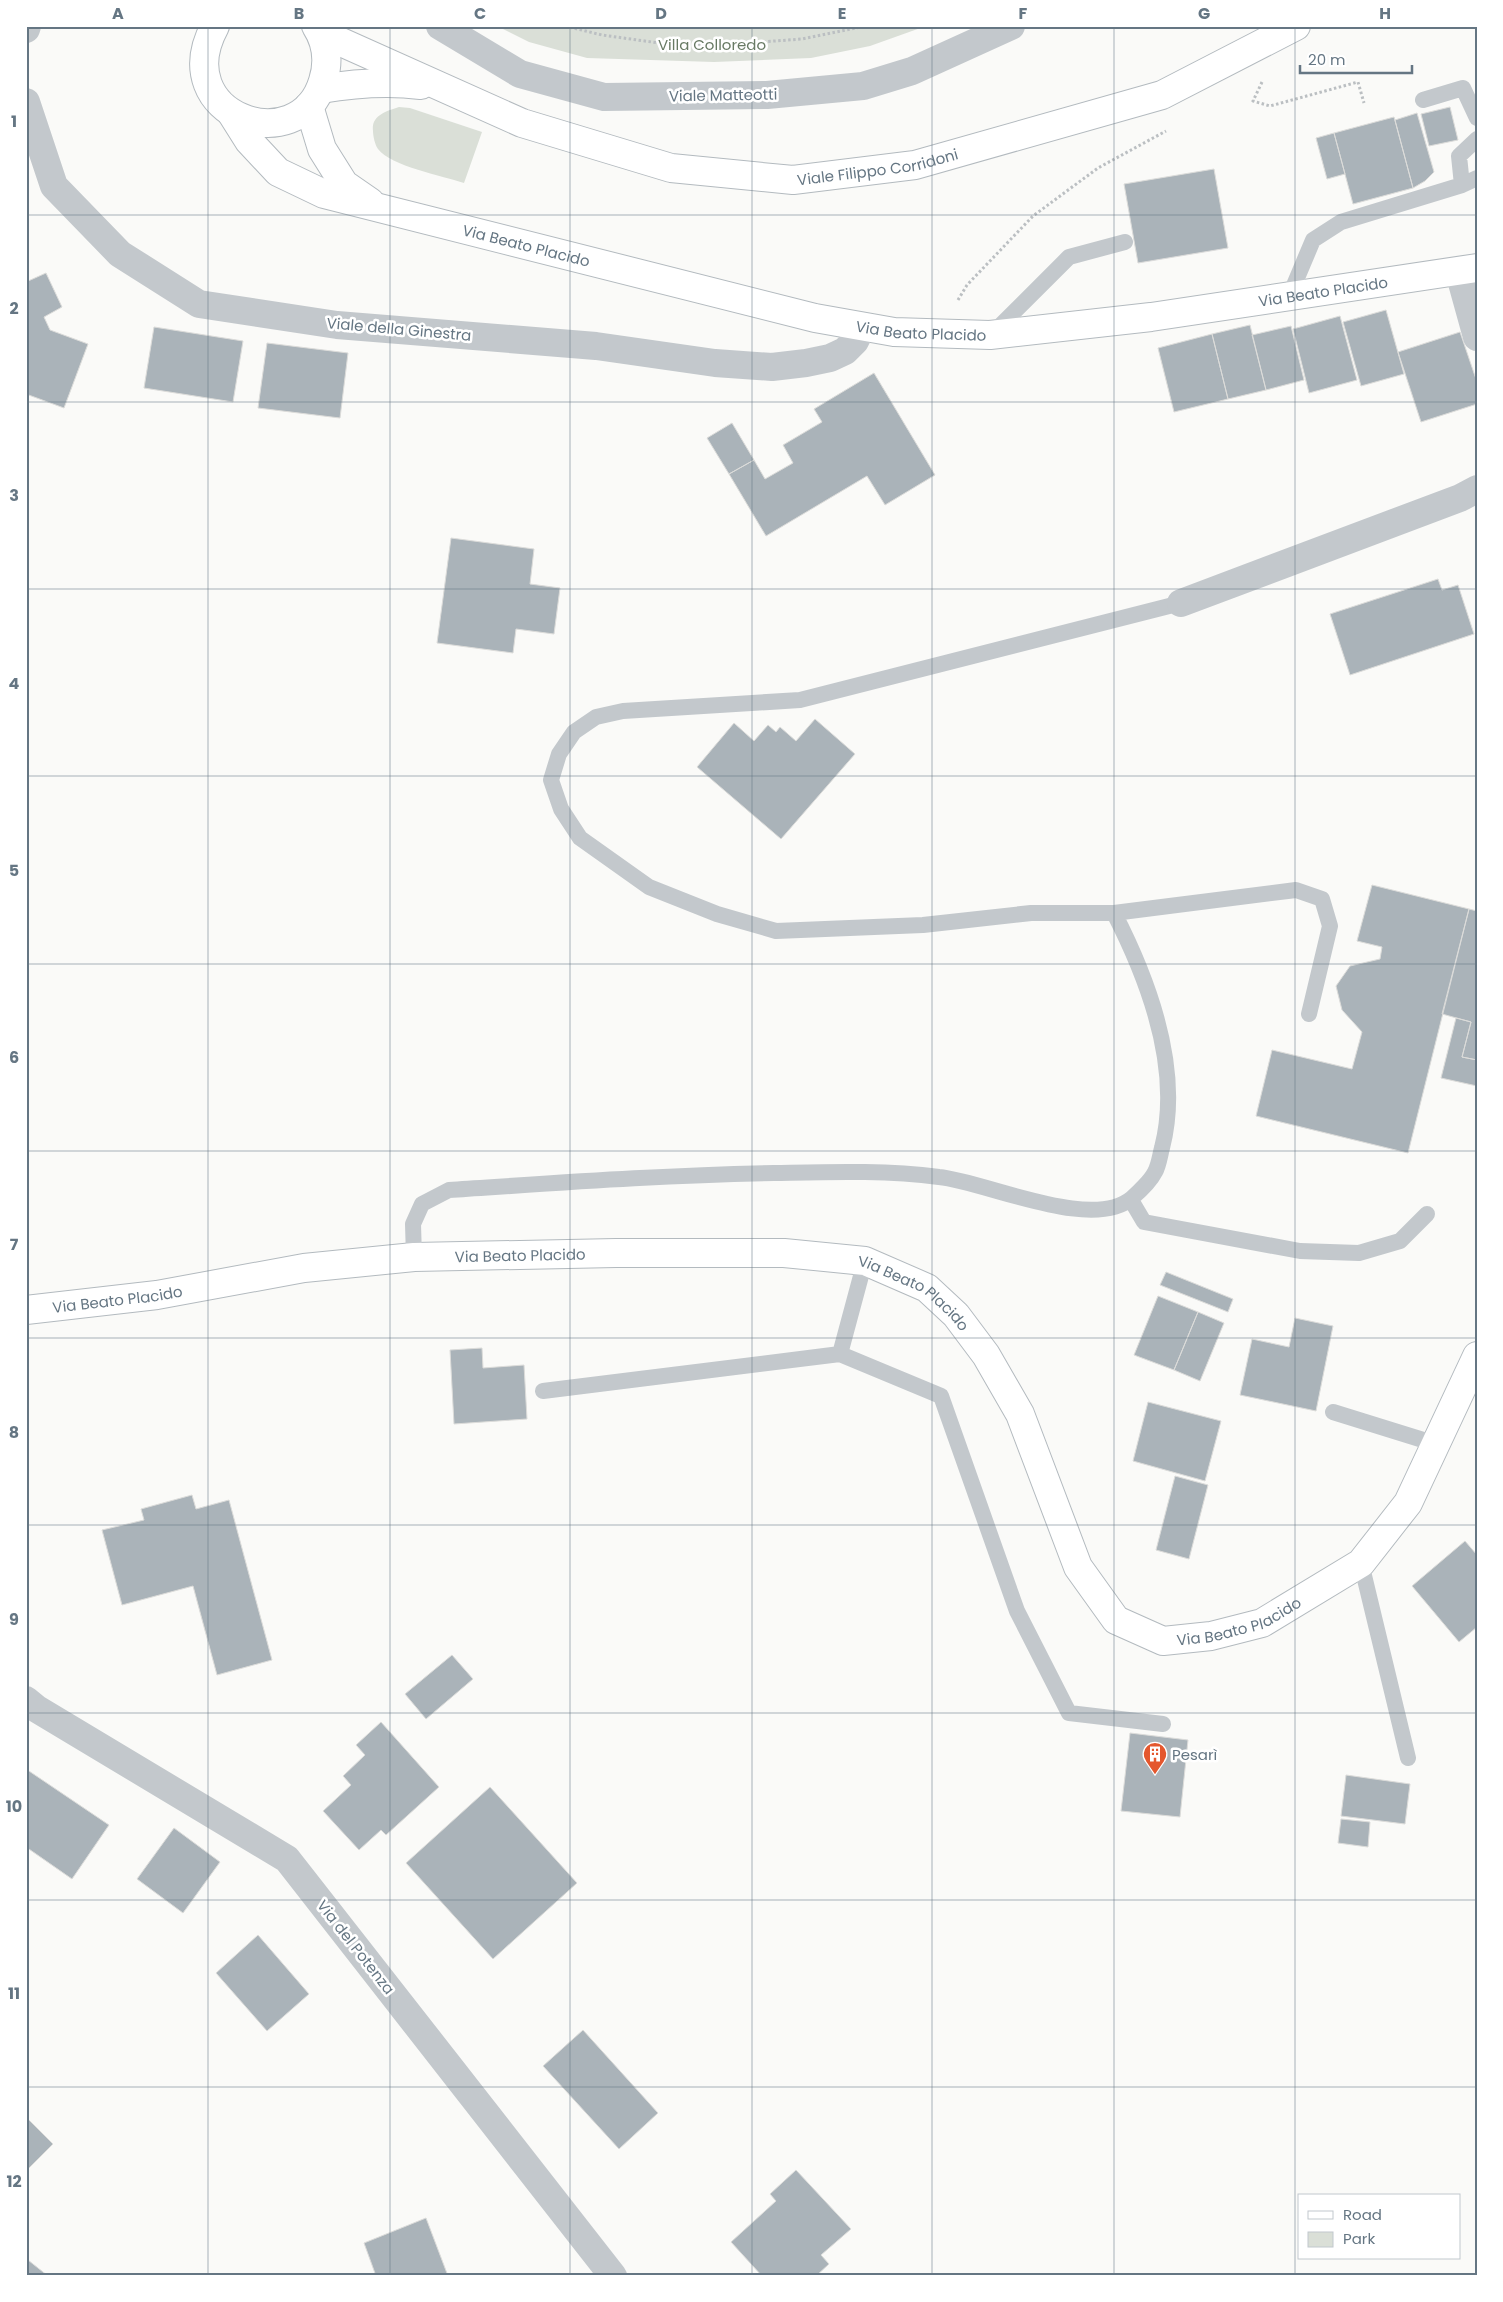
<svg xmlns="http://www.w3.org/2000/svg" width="1503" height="2302" font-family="Poppins,sans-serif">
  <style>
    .green { fill: #dadfd7 }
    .building { fill: #aab3b9; stroke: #dcdcda }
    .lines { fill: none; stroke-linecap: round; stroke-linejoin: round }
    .secondary-casing { stroke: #b3babf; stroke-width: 30 }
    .path { stroke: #bbbfc2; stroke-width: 3; stroke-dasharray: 2.5 2.5; stroke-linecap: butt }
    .service { stroke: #c3c8cc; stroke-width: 16 }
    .minor { stroke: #c3c8cc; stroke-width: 28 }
    .secondary { stroke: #fff; stroke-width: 28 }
    .grid { fill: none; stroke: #657683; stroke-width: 1; stroke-opacity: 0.55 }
    .labels { text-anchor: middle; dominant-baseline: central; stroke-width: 5; stroke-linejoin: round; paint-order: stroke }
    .park-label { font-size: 15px; fill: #687a64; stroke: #fff }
    .street-label { font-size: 15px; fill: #657683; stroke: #fff }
    .poi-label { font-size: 15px; fill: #657683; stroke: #fff; text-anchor: start }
    .neatline { fill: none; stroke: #657683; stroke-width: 2 }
    .grid-label { font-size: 16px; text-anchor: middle; font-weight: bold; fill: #657683 }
  </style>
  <rect width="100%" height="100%" fill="#fafaf8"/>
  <path class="green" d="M497 26H926L870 46 811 58 714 62 587 58 529 42Z
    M399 107 410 108 482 132 464 183C444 176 390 166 378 149 375 145 373 136 373 131 371 115 387 111 399 107Z"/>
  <path class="building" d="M1450 107 1458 140 1429 146 1421 114Z
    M1417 113 1434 172 1425 181 1413 188 1395 120Z
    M1394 117 1413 188 1353 204 1334 133Z
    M1334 133 1345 174 1327 179 1316 138Z
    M1214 169 1228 248 1138 263 1124 184Z
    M46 273 62 307 44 317 50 330 88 344 64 408 26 394V282Z
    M1386 310 1404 374 1361 386 1343 322Z
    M1340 316 1357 380 1309 393 1293 329Z
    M1250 325 1266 390 1228 399 1212 334Z
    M1291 326 1304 380 1266 390 1252 335Z
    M154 327 243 341 233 402 144 388Z
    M1460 332 1477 382V404L1421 422 1398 352Z
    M1212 334 1228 399 1174 412 1158 348Z
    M267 343 348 353 340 418 258 408Z
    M874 373 935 475 885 505 867 476 766 536 729 474 754 460 765 479 793 463 783 445 822 422 814 409Z
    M732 423 754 460 729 474 707 438Z
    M451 538 534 549 530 584 560 588 554 634 516 629 513 653 437 643Z
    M1438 579 1442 590 1458 585 1474 634 1350 675 1330 614Z
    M815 719 855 754 781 839 697 767 734 723 754 741 768 725 776 732 780 727 796 741Z
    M1372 885 1469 909 1408 1153 1256 1116 1272 1050 1352 1069 1362 1032 1342 1010 1336 986 1350 966 1380 959 1382 947 1357 941Z
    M1469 909 1477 911V1060L1462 1057 1471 1022 1442 1014Z
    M1456 1018 1471 1022 1462 1057 1477 1060V1086L1441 1078Z
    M1166 1272 1233 1299 1228 1312 1160 1285Z
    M1158 1296 1198 1312 1174 1370 1134 1355Z
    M1198 1312 1224 1323 1200 1381 1174 1370Z
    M1295 1318 1333 1326 1316 1411 1240 1395 1252 1339 1289 1347Z
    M482 1348 483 1368 524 1365 527 1419 454 1424 450 1350Z
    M1148 1402 1221 1421 1205 1481 1133 1461Z
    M1175 1476 1208 1485 1189 1559 1156 1550Z
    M192 1495 196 1509 229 1500 272 1660 217 1675 193 1586 122 1605 102 1530 144 1520 141 1509Z
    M1465 1541 1477 1555V1627L1459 1642 1412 1586Z
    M452 1655 473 1679 426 1719 405 1694Z
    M381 1722 439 1787 386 1835 381 1830 359 1850 323 1811 351 1785 343 1776 365 1755 356 1745Z
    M1130 1733 1188 1740 1180 1817 1121 1811Z
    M26 1769 109 1825 72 1879 26 1847Z
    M1346 1775 1410 1784 1405 1824 1341 1816Z
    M490 1787 577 1883 493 1959 406 1863Z
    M1341 1819 1370 1822 1368 1847 1338 1843Z
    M174 1828 220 1862 183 1913 137 1879Z
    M258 1935 309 1994 267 2031 216 1973Z
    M583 2030 658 2113 619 2149 543 2066Z
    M26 2117 53 2144 26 2171Z
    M796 2170 851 2229 821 2255 829 2264 816 2276H762L731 2242 776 2201 770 2194Z
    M426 2218 448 2276H376L364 2243Z
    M28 2260 48 2276H26V2263Z"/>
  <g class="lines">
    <g class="secondary-casing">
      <g id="secondary">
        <path d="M215 26C166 116 299 162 323 81 329 62 327 43 316 26"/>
        <path id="s1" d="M321 33 522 123 671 168 793 180 915 165 1162 95 1296 26"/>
        <path d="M321 89C356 83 387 81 421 85"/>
        <path d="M309 106 322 149 344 184 370 202"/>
        <path id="s2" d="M232 114 249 141 278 172 324 194 815 318 894 332 990 335 1151 317 1477 268"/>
        <path id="s3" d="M26 1310 157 1295 304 1268 414 1257 616 1253H784L865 1261 927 1288 956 1315 986 1355 1020 1414 1078 1567 1116 1620 1163 1641 1211 1636 1262 1623 1361 1563 1408 1503 1477 1356"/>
      </g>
    </g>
    <path class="path" d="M565 26 602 35 666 44H734L802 39 866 26
      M1262 82 1253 101 1270 106 1358 82 1364 103
      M958 300 967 285 1033 216 1098 168 1166 131"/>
    <path class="service" d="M1423 100 1463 88 1477 118
      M1462 185 1459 156 1477 139
      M1289 297 1313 240 1341 222 1462 185 1477 178
      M992 334 1069 257 1125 242
      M1181 603 800 700 623 711 596 717 574 732 559 754 551 780 561 809 580 838 649 887 717 914 776 931 923 925 1031 913H1114L1296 890 1322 899 1330 926 1309 1014
      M1131 1200 1144 1222 1300 1251 1359 1253 1400 1241 1427 1214
      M414 1257 413 1224 422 1204 449 1190C557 1183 665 1175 774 1173 829 1172 884 1170 939 1177 987 1182 1092 1232 1132 1198 1139 1192 1151 1180 1155 1172 1159 1165 1160 1155 1162 1148 1182 1071 1149 981 1114 913
      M840 1354 941 1396 1017 1611 1069 1713 1163 1724
      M543 1391 840 1354 865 1261
      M1333 1412 1436 1444
      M1361 1563 1408 1758"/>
    <path class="minor" d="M440 26 520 74 604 97 767 95 863 86 912 71 1011 26
      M26 29 27 26
      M26 102 54 186 120 254 199 304 337 325 596 346 715 363 772 367 806 363 830 358 845 351 855 341 862 327
      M1459 272 1477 337
      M1181 603 1460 498 1477 489
      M26 1700 37 1709 287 1859 613 2276"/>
    <use href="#secondary" class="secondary"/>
  </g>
  <path class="grid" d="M208 26V2276M390 26V2276M570 26V2276M752 26V2276M932 26V2276M1114 26V2276M1295 26V2276M26 215H1477M26 402H1477M26 589H1477M26 776H1477M26 964H1477M26 1151H1477M26 1338H1477M26 1525H1477M26 1713H1477M26 1900H1477M26 2087H1477"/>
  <defs>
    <g id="building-pin" transform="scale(1.25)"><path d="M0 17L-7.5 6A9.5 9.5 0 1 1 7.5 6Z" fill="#e4572e" stroke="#fff"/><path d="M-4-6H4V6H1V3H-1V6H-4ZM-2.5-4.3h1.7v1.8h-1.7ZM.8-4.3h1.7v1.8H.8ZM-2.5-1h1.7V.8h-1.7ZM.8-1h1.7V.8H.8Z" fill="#fff"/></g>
  </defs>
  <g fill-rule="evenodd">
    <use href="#building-pin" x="1155" y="1754"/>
  </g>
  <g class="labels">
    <g class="park-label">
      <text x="712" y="44">Villa Colloredo</text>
    </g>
    <g class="street-label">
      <text transform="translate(723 95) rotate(-1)">Viale Matteotti</text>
      <text stroke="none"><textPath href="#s1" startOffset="584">Viale Filippo Corridoni</textPath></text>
      <text stroke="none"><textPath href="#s2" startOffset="334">Via Beato Placido</textPath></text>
      <text stroke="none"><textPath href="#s2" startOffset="1144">Via Beato Placido</textPath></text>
      <text transform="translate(399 329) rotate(5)">Viale della Ginestra</text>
      <text stroke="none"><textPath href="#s2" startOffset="739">Via Beato Placido</textPath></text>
      <text stroke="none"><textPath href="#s3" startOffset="498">Via Beato Placido</textPath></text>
      <text stroke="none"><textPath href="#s3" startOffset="902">Via Beato Placido</textPath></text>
      <text stroke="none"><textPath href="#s3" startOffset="92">Via Beato Placido</textPath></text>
      <text stroke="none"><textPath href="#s3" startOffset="1428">Via Beato Placido</textPath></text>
      <text transform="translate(356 1947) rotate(52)">Via del Potenza</text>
    </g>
    <g class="poi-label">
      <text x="1172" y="1754">Pesarì</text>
    </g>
  </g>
  <rect width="1503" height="2302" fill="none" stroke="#ffffff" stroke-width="55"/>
  <rect x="1298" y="2194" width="162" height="65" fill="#ffffff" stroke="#c1c8cd"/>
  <rect x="1308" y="2211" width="25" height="8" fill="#ffffff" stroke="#c1c8cd"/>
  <text x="1343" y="2220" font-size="15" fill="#657683">Road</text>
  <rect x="1308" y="2232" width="25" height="15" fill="#dadfd7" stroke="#c1c8cd"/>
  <text x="1343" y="2244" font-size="15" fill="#657683">Park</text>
  <path d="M1300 65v8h112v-8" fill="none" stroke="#657683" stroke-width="2.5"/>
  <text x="1308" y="65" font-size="15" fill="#657683" stroke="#ffffff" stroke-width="4" paint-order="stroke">20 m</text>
  <rect x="28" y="28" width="1448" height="2246" class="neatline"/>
  <g class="grid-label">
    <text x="118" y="19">A</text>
    <text x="299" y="19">B</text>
    <text x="480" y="19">C</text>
    <text x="661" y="19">D</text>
    <text x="842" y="19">E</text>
    <text x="1023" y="19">F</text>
    <text x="1204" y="19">G</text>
    <text x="1385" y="19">H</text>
    <text x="14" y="127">1</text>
    <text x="14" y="314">2</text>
    <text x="14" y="501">3</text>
    <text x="14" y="689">4</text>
    <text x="14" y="876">5</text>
    <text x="14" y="1063">6</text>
    <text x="14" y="1250">7</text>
    <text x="14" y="1438">8</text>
    <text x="14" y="1625">9</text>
    <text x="14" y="1812">10</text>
    <text x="14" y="1999">11</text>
    <text x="14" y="2187">12</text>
  </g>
</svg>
